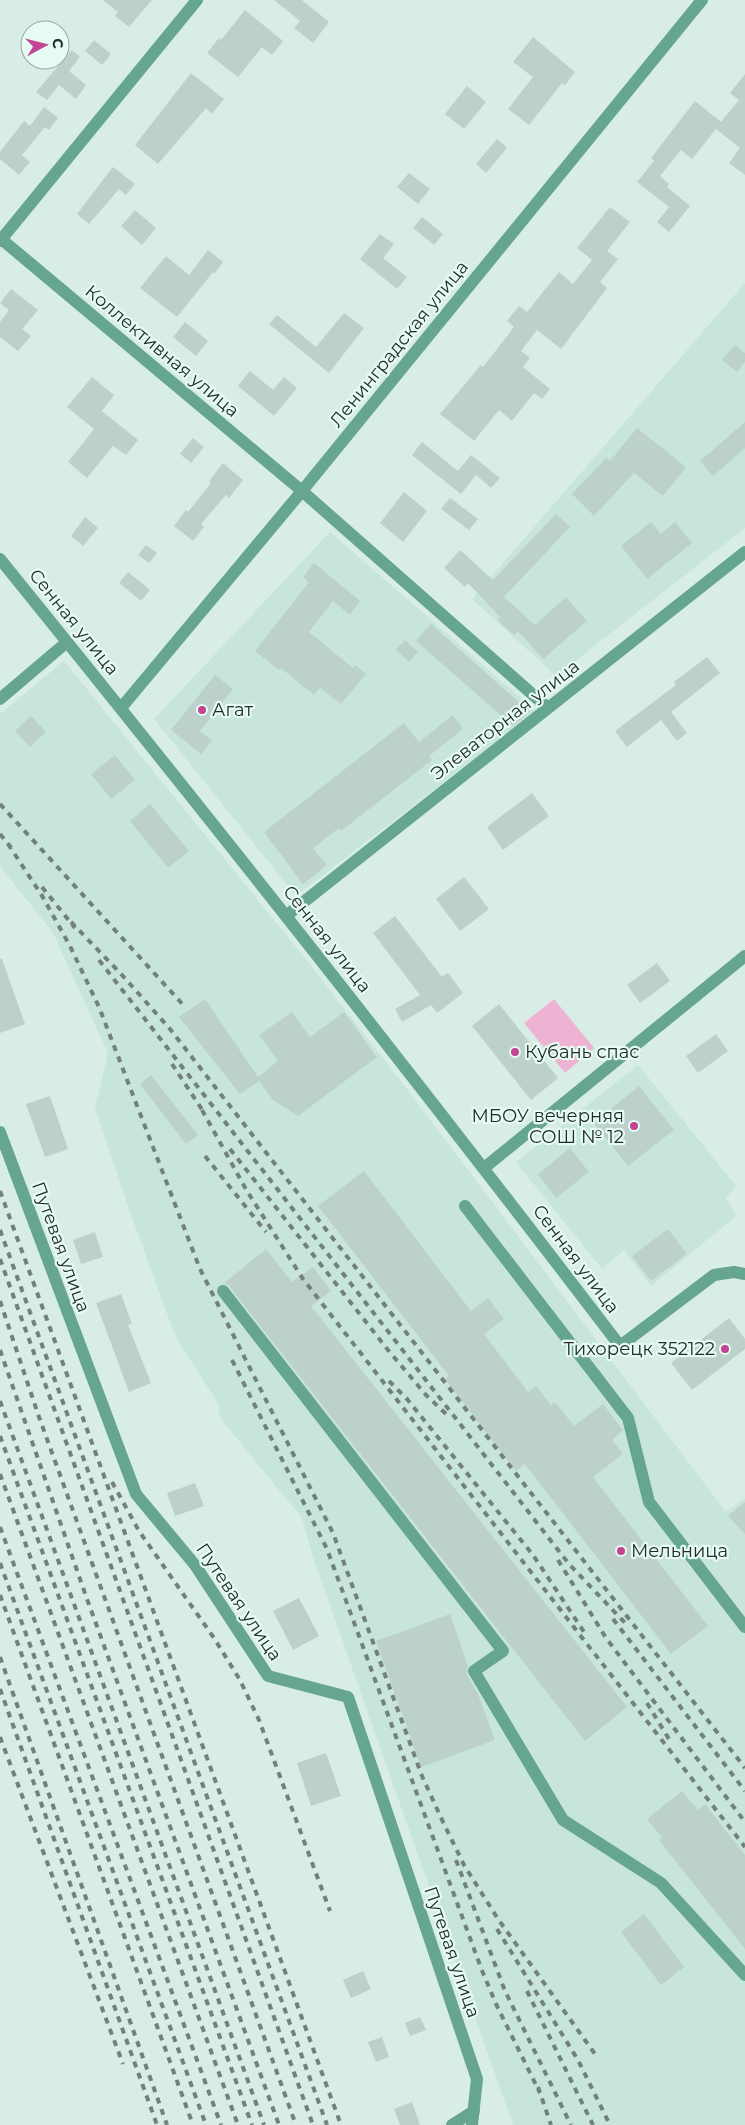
<svg xmlns="http://www.w3.org/2000/svg" width="745" height="2125" font-family="Montserrat,sans-serif">
  <style>
    .built { fill: #c7e5db }
    .green { fill: #eeb3d2 }
    .building { fill: #bcd1ca }
    .lines { fill: none; stroke-linecap: round; stroke-linejoin: round }
    .minor { stroke: #65a592; stroke-width: 12 }
    .rail { stroke: #73807c; stroke-width: 4; stroke-dasharray: 6 6; stroke-linecap: butt }
    .poi-dot { fill: #c24493; stroke: #e5fbf3; stroke-width: 2 }
    .labels { text-anchor: middle; dominant-baseline: central; stroke-width: 4.5; stroke-linejoin: round; paint-order: stroke }
    .street-label { font-size: 18px; fill: #242c29; stroke: #e5fbf3 }
    .poi-label { font-size: 18px; fill: #242c29; stroke: #e5fbf3; text-anchor: start }
  </style>
  <rect width="100%" height="100%" fill="#d8ede6"/>
  <path class="built" d="M745 283V528L556 676 472 599Z
    M330 532 536 711 296 896 154 719Z
    M64 661 304 957 400 1080 726 1512 745 1498V2125H513L313 1557 302 1518 220 1418 218 1403 176 1338 130 1212 95 1108 108 1053 53 933 0 866V714Z
    M638 1065 736 1186 726 1198 736 1216 651 1286 624 1250 602 1269 516 1162Z"/>
  <path class="green" d="M554 999 594 1048 565 1073 524 1023Z"/>
  <path class="building" d="M103 0H152L129 27 115 16 118 12Z
    M274 0H302L329 22 313 43 294 28 300 21Z
    M245 10 283 41 272 55 262 47 238 77 207 53 219 38 221 40Z
    M533 37 575 72 565 85 562 83 529 125 508 109 533 77 513 62Z
    M94 40 111 54 102 65 85 51Z
    M72 50 80 57 69 71 86 85 76 99 59 85 47 100 36 92Z
    M191 73 224 99 212 114 206 108 158 164 135 145Z
    M745 74V175L729 163 740 148 716 129 692 159 681 150 660 176 669 184 667 187 690 206 669 232 657 222 669 207 637 182 654 161 651 158 695 101 721 122 739 100 730 93Z
    M467 86 486 102 464 129 445 114Z
    M44 107 58 118 49 130 45 127 22 155 30 162 19 175 0 159V152L24 121 30 126Z
    M497 139 507 148 486 173 476 164Z
    M113 167 135 184 126 195 119 189 89 224 77 214Z
    M409 173 430 189 418 204 397 187Z
    M610 207 630 222 607 251 618 259 600 282 607 288 561 349 537 330 521 351 530 358 523 367 550 389 542 399 534 393 512 421 499 410 474 441 440 414 481 365 483 367 514 327 507 321 519 306 527 312 559 272 573 284 592 260 577 248Z
    M135 210 156 228 142 245 121 226Z
    M422 217 443 234 434 245 413 228Z
    M380 234 394 244 383 258 407 277 397 289 360 259Z
    M208 250 223 262 214 274 213 272 177 317 140 288 166 256 189 275Z
    M11 289 38 310 22 329 31 336 18 351 0 337V322L9 310 0 303Z
    M344 313 364 328 329 373 269 324 277 315 316 347Z
    M185 322 208 341 196 356 173 337Z
    M735 345 745 353V362L737 372 722 360Z
    M250 371 273 390 284 377 297 388 274 416 238 386Z
    M92 377 114 395 102 411 138 440 126 455 113 446 87 478 68 462 94 429 67 407Z
    M745 422V448L713 476 700 461Z
    M637 428 686 467 663 496 634 473 594 516 572 494 606 458 610 461Z
    M193 438 204 447 191 463 180 454Z
    M422 442 458 471 471 455 500 478 491 488 476 475 461 494 412 455Z
    M223 463 243 480 229 498 226 495 201 524 204 527 193 541 174 526 186 510 188 512 211 483 209 481Z
    M404 492 427 511 403 542 380 523Z
    M450 498 478 519 469 530 441 509Z
    M556 514 570 527 504 597 535 625 566 597 587 621 543 659 518 631 514 635 498 620 500 617 468 583 465 587 444 568 460 550 493 580Z
    M85 517 98 528 83 546 71 536Z
    M651 522 661 534 675 522 692 543 647 579 621 546Z
    M146 545 157 553 149 563 138 555Z
    M314 563 360 601 350 615 333 601 309 632 353 668 355 665 366 674 341 704 320 688 314 695 281 668 279 670 255 651 309 582 303 577Z
    M128 572 150 590 141 601 119 583Z
    M431 624 529 711 524 717 513 726 416 641Z
    M405 640 418 652 409 662 396 650Z
    M707 657 720 673 671 712 687 733 677 741 661 720 627 747 615 731 676 685 674 682Z
    M215 675 233 689 200 731 212 741 201 754 171 730Z
    M453 715 463 729 429 756 432 760 341 831 339 828 313 848 327 865 303 884 264 832 404 723 419 742Z
    M31 716 46 732 30 747 15 731Z
    M115 755 135 780 111 799 91 774Z
    M532 793 549 816 503 850 487 827Z
    M150 804 189 851 168 868 130 821Z
    M464 877 489 909 460 931 436 899Z
    M395 916 442 977 448 973 463 993 437 1013 431 1005 402 1022 395 1009 420 995 373 933Z
    M0 959H2L25 1024 0 1033Z
    M657 963 670 981 640 1003 627 985Z
    M205 999 258 1077 278 1061 259 1035 292 1012 310 1037 344 1012 377 1057 298 1116 273 1100 259 1081 240 1094 179 1017Z
    M499 1004 558 1078 531 1100 472 1026Z
    M716 1034 728 1051 698 1073 686 1056Z
    M151 1075 198 1135 186 1144 140 1084Z
    M639 1086 674 1130 628 1166 594 1123Z
    M50 1096 68 1149 45 1157 26 1104Z
    M570 1148 589 1172 556 1198 538 1174Z
    M364 1171 471 1311 488 1298 504 1319 484 1334 528 1392 536 1386 551 1405 555 1402 574 1426 603 1404 623 1430 612 1440 623 1454 593 1477 708 1626 671 1654 525 1464 516 1471 445 1379 449 1376 318 1206Z
    M668 1229 687 1254 651 1281 632 1256Z
    M95 1232 103 1257 81 1264 73 1240Z
    M266 1249 292 1282 313 1267 331 1291 311 1306 627 1707 585 1741 229 1286 224 1283Z
    M121 1294 132 1324 128 1325 151 1383 129 1392 96 1303Z
    M729 1318 745 1339V1349L692 1390 671 1363Z
    M195 1483 204 1506 175 1516 167 1493Z
    M745 1502V1534L728 1516Z
    M299 1598 319 1636 293 1650 273 1611Z
    M450 1614 468 1666 467 1675 478 1694 495 1740 421 1767 376 1641Z
    M326 1753 341 1796 311 1806 297 1763Z
    M682 1791 698 1810 705 1804 745 1855V1949L659 1840 662 1838 647 1819Z
    M644 1914 684 1967 661 1985 621 1932Z
    M363 1971 371 1989 351 1998 343 1980Z
    M420 2017 426 2030 410 2036 405 2023Z
    M382 2037 389 2057 376 2062 368 2042Z
    M412 2102 420 2125H400L394 2109Z"/>
  <g class="lines">
    <path class="minor" d="M0 238 302 491 548 708
      M0 241 197 0
      M0 559C210 818 417 1080 620 1346L714 1275 734 1272 745 1274
      M0 699 67 642
      M121 708 302 491 702 0
      M286 916 745 552
      M0 1132 136 1494 195 1565 268 1676 348 1697 477 2079 472 2125
      M484 1168 745 956
      M465 1206 628 1418 649 1502 745 1627
      M223 1291 503 1651 474 1671 563 1820 661 1883 745 1975
      M452 2125 474 2111"/>
    <path class="rail" d="M0 804 186 1008
      M0 834 13 850
      M8 844 41 894 70 946 99 1007 200 1269 333 1533 422 1776 443 1822 464 1865 498 1919 595 2054
      M42 887 75 928
      M71 922 122 975 170 1029 745 1768
      M99 960 569 1564 627 1625
      M172 1064 205 1114
      M202 1110 247 1191 303 1279 745 1847
      M230 1149 388 1350 426 1395 446 1414
      M205 1156 266 1232
      M0 1191 341 2125
      M0 1230 327 2125
      M0 1259 313 2125
      M0 1301 39 1417 296 2125
      M0 1350 87 1599 279 2125
      M232 1360 327 1549 481 1968 496 2004 540 2093
      M389 1381 407 1399 533 1555 584 1632
      M0 1401 264 2125
      M0 1436 252 2125
      M0 1474 238 2125
      M112 1482 139 1531 214 1638 240 1680 259 1720 330 1911
      M0 1527 221 2125
      M558 1560 606 1638 745 1822
      M0 1563 206 2125
      M0 1595 193 2125
      M613 1619 745 1791
      M0 1657 167 2125
      M0 1689 157 2125
      M647 1703 672 1744
      M0 1737 123 2064
      M456 1860 505 1991 571 2125
      M497 1929 578 2060 610 2125
      M527 1991 593 2125
      M538 2087 551 2125"/>
  </g>
  <g class="poi-dot">
    <circle cx="202" cy="710" r="5"/>
    <circle cx="515" cy="1052" r="5"/>
    <circle cx="634" cy="1126" r="5"/>
    <circle cx="725" cy="1349" r="5"/>
    <circle cx="621" cy="1551" r="5"/>
  </g>
  <g class="labels">
    <g class="street-label">
      <text transform="translate(399 344) rotate(-51)">Ленинградская улица</text>
      <text transform="translate(162 351) rotate(40)">Коллективная улица</text>
      <text transform="translate(74 622) rotate(51)">Сенная улица</text>
      <text transform="translate(505 720) rotate(-38)">Элеваторная улица</text>
      <text transform="translate(327 939) rotate(52)">Сенная улица</text>
      <text transform="translate(61 1247) rotate(70)">Путевая улица</text>
      <text transform="translate(576 1259) rotate(53)">Сенная улица</text>
      <text transform="translate(239 1602) rotate(56)">Путевая улица</text>
      <text transform="translate(452 1952) rotate(71)">Путевая улица</text>
    </g>
    <g class="poi-label">
      <text x="212" y="710">Агат</text>
      <text x="525" y="1052">Кубань спас</text>
      <text x="624" y="1116" text-anchor="end">МБОУ вечерняя<tspan x="624" dy="21">СОШ № 12</tspan></text>
      <text x="715" y="1349" text-anchor="end">Тихорецк 352122</text>
      <text x="631" y="1551">Мельница</text>
    </g>
  </g>
  <g transform="translate(45 45) rotate(83)"><circle r="24" fill="#e5fbf3" stroke="#98a8a2"/>
  <path d="M0-4L9 19L0 12L-9 19Z" fill="#c24493"/>
  <text y="-8" font-size="14" font-weight="bold" text-anchor="middle" fill="#242c29">С</text>
  </g>
</svg>
